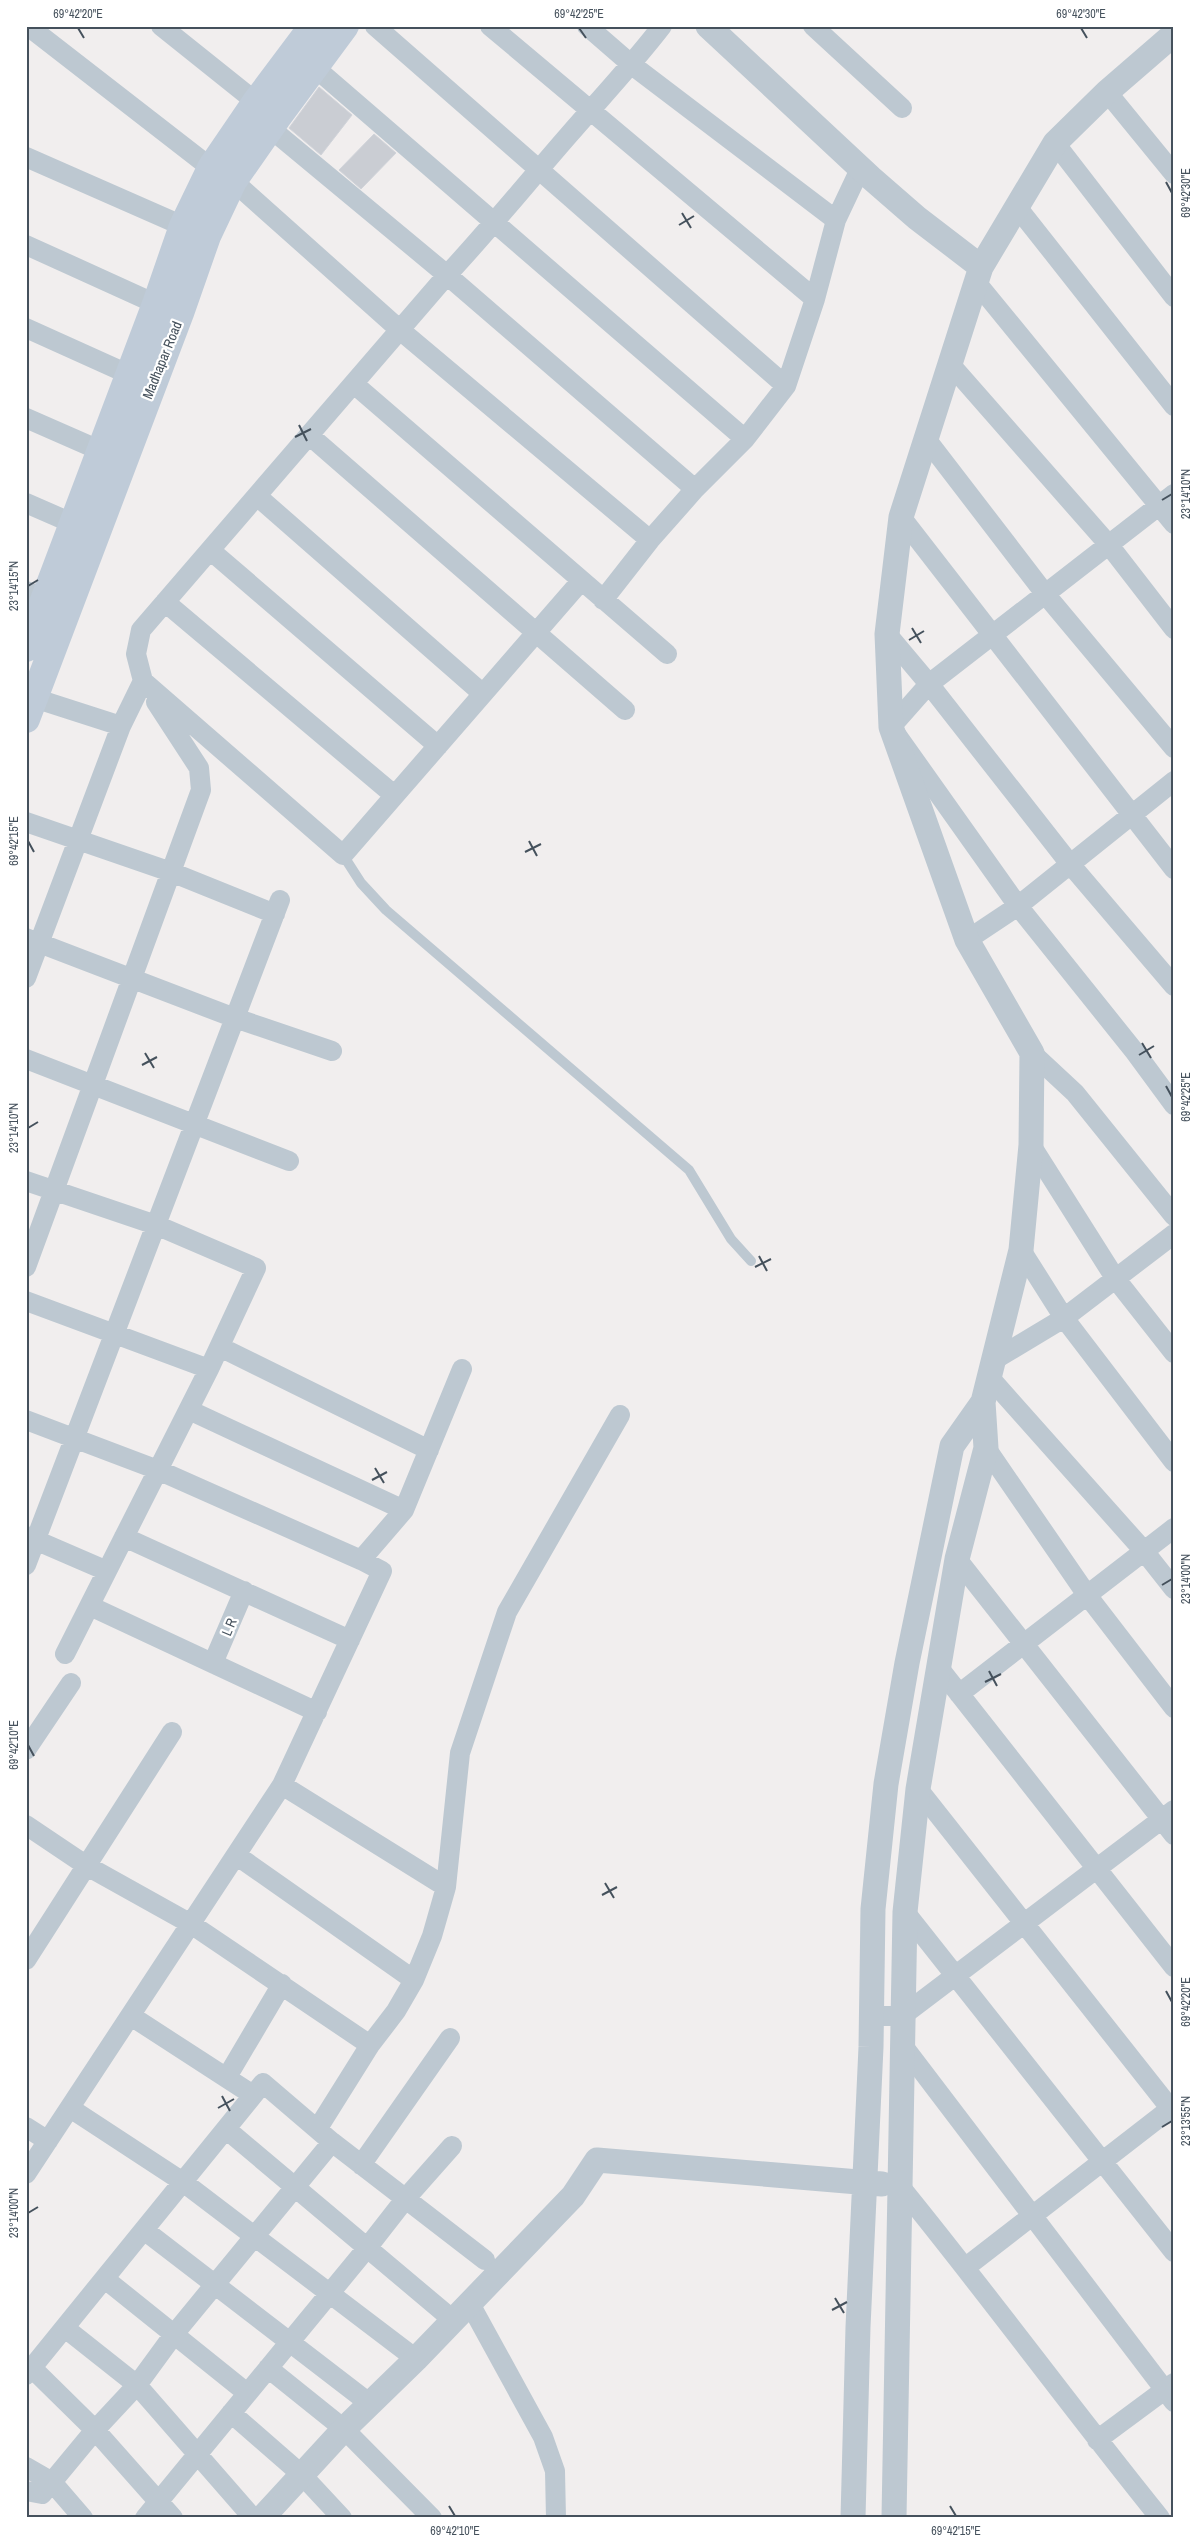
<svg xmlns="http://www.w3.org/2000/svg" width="1200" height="2544" font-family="'Archivo Narrow',sans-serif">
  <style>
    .building { fill: #cacdd3; stroke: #d1d4da }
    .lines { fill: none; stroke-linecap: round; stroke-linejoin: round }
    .service { stroke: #bdc8d1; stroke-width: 10 }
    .minor { stroke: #bdc8d1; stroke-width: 20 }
    .tertiary { stroke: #bdc8d1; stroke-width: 25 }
    .secondary { stroke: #bfcbd8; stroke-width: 28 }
    .ticks { fill: none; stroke: #45515c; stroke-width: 2 }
    .labels { text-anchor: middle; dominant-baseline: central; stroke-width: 4.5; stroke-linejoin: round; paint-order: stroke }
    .street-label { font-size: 14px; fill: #45515c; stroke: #fff }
    .neatline { fill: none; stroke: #45515c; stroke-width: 2 }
    .ticks-label { font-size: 12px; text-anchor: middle; fill: #45515c }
  </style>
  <rect width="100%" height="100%" fill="#f1eeee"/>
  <path class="building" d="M319 87 352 115 321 155 289 128Z
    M374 134 396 153 361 189 339 170Z"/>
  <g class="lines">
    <path class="service" d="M343 855 361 883 386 910 689 1170 731 1239 751 1261"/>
    <path class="minor" d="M28 26 211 168
      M161 26 256 102
      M375 26 786 386
      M490 26 815 299
      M587 26 632 65 836 220
      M813 26 902 108
      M305 59 745 439
      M1107 92 1174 174
      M270 128 447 275 695 489
      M1055 143 1174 297
      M26 157 183 226
      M233 181 400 330 650 540
      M1017 207 1174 406
      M26 245 156 304
      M976 282 1174 524
      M26 328 128 374
      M951 365 1109 545 1174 629
      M354 384 667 654
      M26 418 99 450
      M309 435 625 710
      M927 440 1046 595 1174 748
      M1174 494 929 684 891 727 1018 906 1135 1052 1174 1105
      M257 496 483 694
      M26 503 72 523
      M901 517 1174 869
      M210 550 438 746
      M581 581 343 855 143 681 136 654 141 630 447 275C489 230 527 183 567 137 599 100 632 65 662 26
      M26 591 45 599
      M603 600 650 540 695 489 745 439 786 386 815 299 836 220 861 167
      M165 602 394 795
      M887 634 929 684 1070 864 1174 986
      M34 698 121 726
      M26 822 171 872 275 914
      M26 938 235 1018 332 1051
      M967 940 1018 906 1174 781
      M26 978 121 726 143 681
      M1032 1053 1075 1093 1174 1216
      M26 1059 289 1161
      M1031 1145 1115 1278 1174 1353
      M26 1181 156 1225 256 1268 209 1369 65 1654
      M1021 1250 1064 1318 1174 1462
      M26 1267 201 790 199 768 156 702
      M26 1301 209 1369
      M220 1347 429 1450
      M994 1360 1064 1318 1174 1234
      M990 1378 1144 1551 1174 1589
      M189 1410 404 1510
      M26 1420 158 1470 361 1560
      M986 1448 1087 1595 1174 1708
      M26 1536 107 1571
      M124 1537 350 1640
      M957 1559 1174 1835
      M26 1565 280 900
      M90 1606 317 1712
      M213 1663 244 1591
      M939 1668 1174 1967
      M959 1694 1174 1528
      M26 1750 71 1683
      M282 1785 446 1887
      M918 1789 1174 2113
      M26 1825 87 1866 191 1924 370 2045
      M236 1855 414 1980
      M905 1912 1174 2252
      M26 1960 172 1732
      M131 2016 253 2095
      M870 2016H902L1174 1810
      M904 2047 1174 2402
      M227 2077 282 1984
      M70 2108 183 2182 416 2359
      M26 2127 48 2141
      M318 2128 370 2045 396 2011 414 1980 432 1936 446 1887 460 1753 507 1612 620 1415
      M226 2129 453 2320
      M361 2165 450 2038
      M26 2174 282 1785 382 1571 361 1560 404 1510 462 1369
      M899 2185C988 2294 1071 2408 1160 2518
      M144 2230 369 2403
      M966 2267 1174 2106
      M105 2279 247 2393
      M469 2302 543 2437 555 2471 556 2518
      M65 2328 137 2385 253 2518
      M32 2368 95 2430 173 2518
      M268 2368 344 2429 432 2518
      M26 2375 263 2083 332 2142 485 2260
      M231 2413 301 2474 342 2518
      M1097 2440 1174 2383
      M26 2467 52 2482 83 2518
      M26 2491 42 2494 95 2430 137 2385 175 2333 332 2142
      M145 2518 367 2248 406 2198 452 2146"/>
    <path class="tertiary" d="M708 26 871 178 917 218 981 267
      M262 2518 344 2429 416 2359 573 2196 597 2160 882 2184
      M853 2518 858 2327 871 2047 873 1909 886 1784 907 1663 952 1446 983 1402 1021 1250 1031 1145 1032 1053 967 940 891 727 887 634 901 517 981 267 1055 143 1107 92 1174 34
      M894 2518 905 1912 918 1789 957 1559 986 1448 983 1402"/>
    <path class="secondary" d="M26 648 156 304 183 226 211 168 256 102 313 26
      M26 719 180 313 207 236 233 181 277 118 345 26"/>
  </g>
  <path class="ticks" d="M78 28 84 38M579 28 586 38M1081 28 1087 38M1166 182 1172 193M682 213 691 228M679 225 694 216M299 425 307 441M295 437 311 429M1162 500 1172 494M28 586 38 580M912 628 921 643M909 640 924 631M28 841 34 852M529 841 537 856M525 852 541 844M1142 1043 1151 1058M145 1053 154 1068M1139 1055 1154 1046M142 1065 157 1057M1166 1086 1172 1097M28 1128 38 1122M759 1256 767 1271M755 1267 771 1259M375 1468 384 1483M372 1480 387 1472M1162 1585 1172 1579M989 1671 997 1686M985 1682 1001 1674M28 1745 34 1756M605 1883 614 1898M602 1895 617 1887M1166 1991 1172 2002M222 2096 230 2111M218 2108 234 2099M1162 2127 1172 2121M28 2213 38 2207M835 2298 844 2313M832 2310 847 2302M449 2506 455 2516M950 2506 956 2516"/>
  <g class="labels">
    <g class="street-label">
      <text transform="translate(162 360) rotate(-68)">Madhapar Road</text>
      <text transform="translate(229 1627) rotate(-67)">L R</text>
    </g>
  </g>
  <rect width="1200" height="2544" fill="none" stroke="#ffffff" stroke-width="55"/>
  <rect x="28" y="28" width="1144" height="2488" class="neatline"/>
  <g class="ticks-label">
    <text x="78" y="18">69°42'20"E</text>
    <text x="579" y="18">69°42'25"E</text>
    <text x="1081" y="18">69°42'30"E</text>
    <text transform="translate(1186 193) rotate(-90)" y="4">69°42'30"E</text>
    <text transform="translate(1186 494) rotate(-90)" y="4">23°14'10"N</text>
    <text transform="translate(14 586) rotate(-90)" y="4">23°14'15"N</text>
    <text transform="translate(14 841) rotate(-90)" y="4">69°42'15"E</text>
    <text transform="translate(1186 1097) rotate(-90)" y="4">69°42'25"E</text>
    <text transform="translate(14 1128) rotate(-90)" y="4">23°14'10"N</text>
    <text transform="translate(1186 1579) rotate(-90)" y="4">23°14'00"N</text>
    <text transform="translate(14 1745) rotate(-90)" y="4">69°42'10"E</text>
    <text transform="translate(1186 2002) rotate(-90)" y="4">69°42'20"E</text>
    <text transform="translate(1186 2121) rotate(-90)" y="4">23°13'55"N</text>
    <text transform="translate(14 2213) rotate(-90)" y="4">23°14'00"N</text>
    <text x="455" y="2535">69°42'10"E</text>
    <text x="956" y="2535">69°42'15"E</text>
  </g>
</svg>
